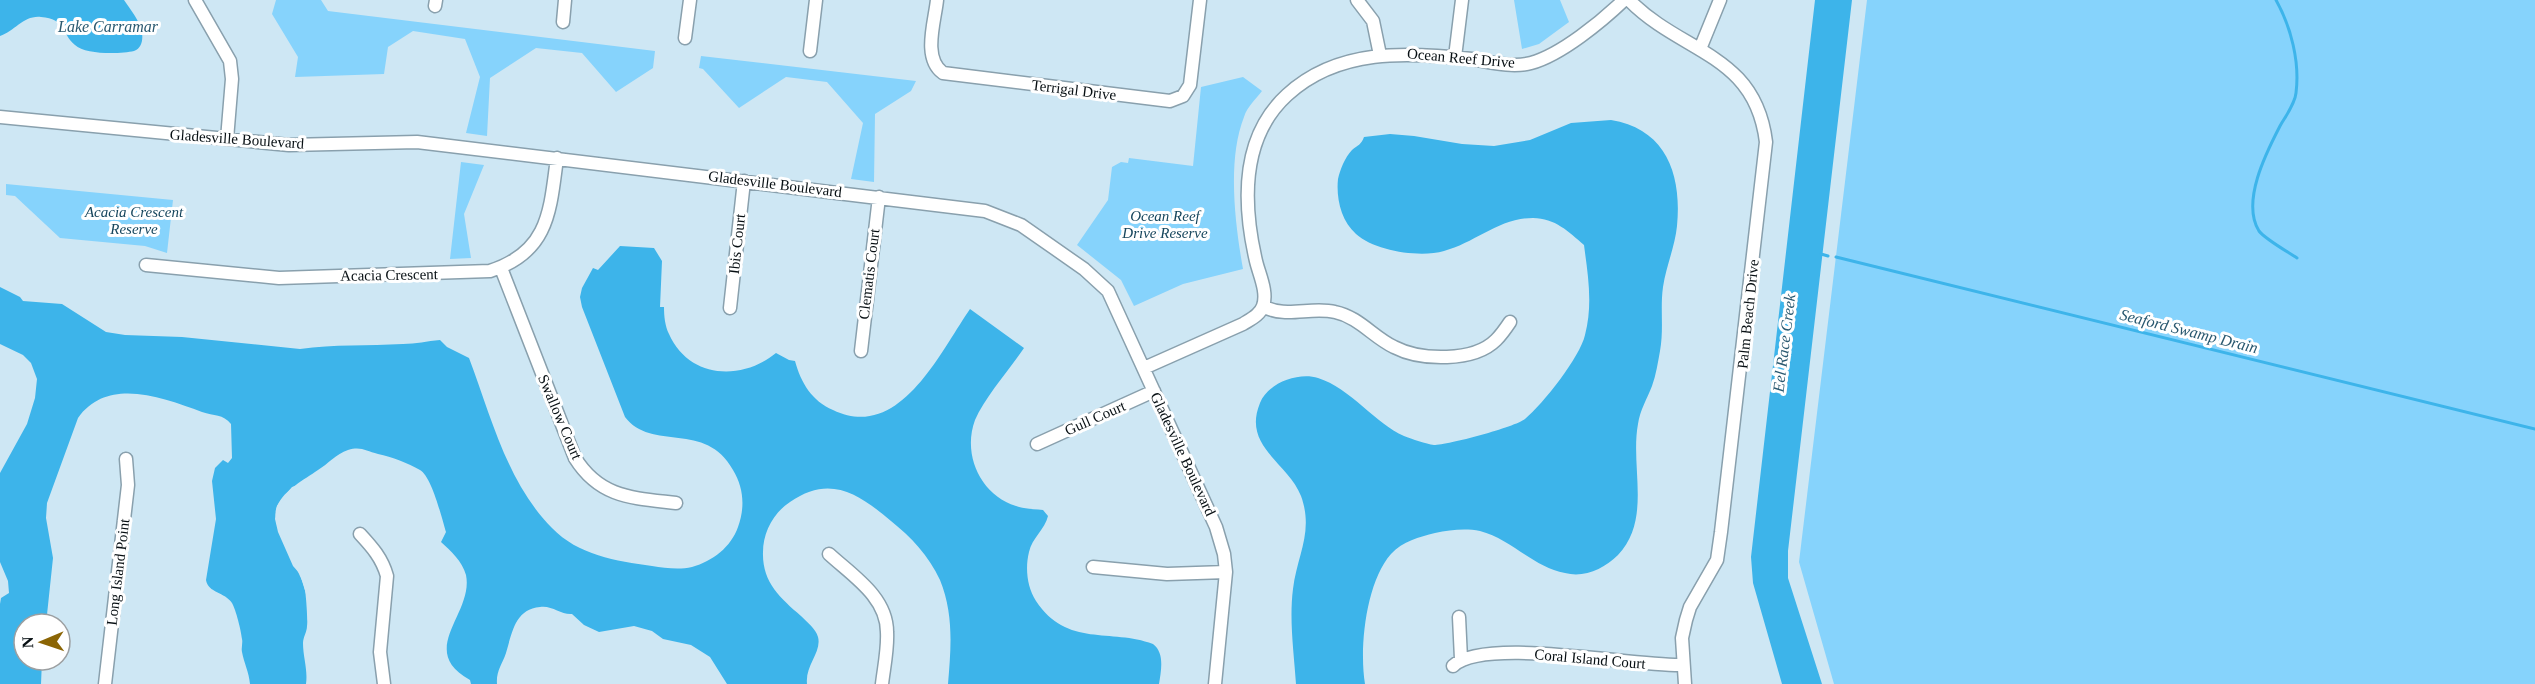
<svg xmlns="http://www.w3.org/2000/svg" width="2535" height="684" font-family="'Times New Roman',serif">
  <style>
    .green { fill: #86d3fc }
    .water { fill: #3db4ea }
    .pier { fill: #cee7f4 }
    .lines { fill: none; stroke-linecap: round; stroke-linejoin: round }
    .stream { stroke: #3db4ea; stroke-width: 3 }
    .minor-casing { stroke: #89a0ad; stroke-width: 15 }
    .minor { stroke: #fff; stroke-width: 12 }
    .labels { text-anchor: middle; dominant-baseline: central; stroke-width: 6; stroke-linejoin: round; paint-order: stroke }
    .street-label { font-size: 15px; fill: #070f13; stroke: #fff }
    .park-label { font-size: 15px; font-style: italic; fill: #16465d; stroke: #fff }
    .water-label { font-size: 16px; font-style: italic; fill: #2a5970; stroke: #fff }
  </style>
  <rect width="100%" height="100%" fill="#cee7f4"/>
  <path class="green" d="M276 0H321L328 11 655 51 653 68 616 92 582 53 536 48 490 78 487 136 466 133 480 77 465 39 413 31 388 47 384 74 295 77 298 57 272 14Z
    M1514 0H1560L1569 22 1539 44 1522 49Z
    M1867 0H2535V684H1834L1799 562Z
    M701 56 916 81 911 91 875 114 874 182 851 179 863 123 827 82 786 77 739 108 703 69 699 68Z
    M1243 77 1262 91C1256 99 1247 107 1244 117 1227 160 1235 224 1243 269L1183 284 1134 306 1121 280 1077 245 1108 200 1112 167 1121 162 1128 163 1129 158 1193 166 1201 87Z
    M461 162 484 165 464 214 471 258 450 259Z
    M6 184 173 200 167 253 145 246 60 238 15 196 6 195Z"/>
  <path class="water" d="M0 0H124C130 9 140 21 142 32 143 40 142 48 134 51 121 54 85 55 75 45 61 33 66 19 41 17 24 15 15 31 0 36Z
    M1815 0H1852L1788 551V578L1822 684H1782L1753 583 1751 557Z
    M1611 120C1666 129 1682 174 1677 226 1675 246 1666 267 1663 287 1660 308 1664 329 1660 351 1658 362 1656 375 1652 386 1647 399 1640 410 1638 424 1630 467 1652 519 1618 555 1604 569 1584 578 1565 573 1533 567 1511 539 1480 531 1465 528 1450 530 1435 533 1419 537 1403 541 1391 554 1366 582 1359 648 1365 684H1296C1294 653 1289 620 1293 589 1297 555 1314 532 1301 496 1288 462 1242 447 1260 403 1268 383 1298 372 1318 378 1350 388 1376 424 1404 436 1412 439 1426 444 1434 445 1448 445 1515 427 1525 419 1543 404 1580 357 1585 335 1593 304 1588 276 1584 245 1569 232 1555 218 1533 218 1499 218 1475 243 1444 251 1420 258 1375 251 1356 234 1341 221 1336 198 1338 179 1340 170 1345 157 1352 150 1358 145 1361 145 1364 137L1390 134 1414 136 1462 144 1494 146 1530 140 1571 123Z
    M620 246 654 248 662 261 660 307H664C664 316 665 326 669 334 689 379 742 381 776 353L789 360 795 361C801 383 812 401 833 410 899 442 939 354 970 309L1024 348C1009 370 985 397 975 420 962 455 981 495 1016 506 1024 509 1034 509 1043 510L1048 516C1045 529 1032 538 1029 552 1025 568 1027 587 1036 601 1067 648 1111 628 1153 644 1165 653 1161 671 1159 684H948C951 648 954 615 940 580 929 556 911 537 891 521 859 494 830 474 790 502 773 513 763 533 763 552 762 582 780 598 801 616 807 622 816 629 818 637 822 652 805 665 807 684H727L710 657 691 645 663 639 652 631 634 626 599 632 584 625 572 614C561 615 552 605 540 607 515 609 512 633 506 653 502 665 496 671 497 684H471L470 680C416 650 474 614 466 575 462 561 451 551 441 542L446 532C442 519 432 477 420 470 408 463 392 457 378 454 366 451 361 446 348 450 336 454 328 464 318 470 304 480 285 489 277 506 268 527 301 569 305 590 306 595 308 621 307 626 307 632 303 637 303 643 303 657 308 670 306 684H250C249 672 244 663 242 652 241 648 243 643 242 639 241 630 236 610 232 603 225 592 208 593 206 580L216 519 212 481 215 468 223 460 228 463 232 458 231 424C223 414 214 416 202 412 163 398 108 376 78 418L47 503 46 518 53 558 46 624H24V660H42L41 684H0V604L1 598 9 593 8 581 0 562V473L27 424 35 398 37 379 31 363 23 355 0 344V287L20 297 23 301 62 304 106 332 125 335 182 337 300 349C334 344 368 346 403 344 416 344 427 341 440 340L447 347 469 358C491 416 507 483 552 528 578 555 616 561 652 566 665 568 679 570 692 567 713 561 731 547 738 527 745 508 744 488 733 470 706 420 651 452 625 417L582 307 580 297 582 288 593 268 598 270Z"/>
  <path class="pier" d="M307 482 294 489 284 499 278 514 282 535 307 587 308 591 306 594 300 574 293 566 278 532 275 519 277 506 282 499 292 487Z"/>
  <g class="lines">
    <path class="stream" d="M2276 0C2291 27 2300 62 2296 93 2295 104 2285 117 2280 126 2266 153 2241 202 2259 231 2265 239 2288 252 2297 258
      M1821 254 1828 256
      M1836 257 2535 429"/>
    <g class="minor-casing">
      <path id="minor" d="M195 0 230 61 232 79 227 139
        M937 0C935 21 922 58 943 73L1170 101 1183 96 1190 85 1200 0
        M1357 0 1373 21 1380 55
        M1629 0C1682 54 1755 53 1766 142L1721 532 1717 560 1690 607 1686 620 1682 638 1685 684
        M435 6 436 0
        M563 22 565 0
        M685 38 690 0
        M1700 49 1720 0
        M810 51 816 0
        M1455 57 1462 0
        M0 117 289 145 417 142 985 211 1021 225 1084 269 1108 291 1216 527 1224 554 1226 572 1215 684
        M146 265 279 278 490 271C549 252 550 211 557 158
        M501 268 575 458C600 498 633 498 676 503
        M1263 306C1285 319 1311 306 1335 312 1359 317 1373 337 1394 347 1421 361 1474 362 1496 340 1501 335 1506 328 1510 322
        M730 308 744 181
        M861 351 879 197
        M1144 368 1243 324C1251 319 1260 315 1263 306 1268 292 1259 274 1256 261 1243 205 1240 138 1287 95 1338 48 1407 52 1472 59 1490 62 1512 68 1531 63 1561 55 1602 21 1624 0
        M1037 444 1154 391
        M360 534C372 547 382 558 387 576L380 652 384 684
        M829 554C853 576 887 597 887 632 888 649 884 667 882 684
        M1093 567 1167 574 1226 572
        M1459 617 1461 659
        M1453 666C1485 636 1635 667 1683 665
        M105 684 128 485 126 459"/>
    </g>
    <use href="#minor" class="minor"/>
  </g>
  <g class="labels">
    <g class="street-label">
      <text transform="translate(1461 58) rotate(5)">Ocean Reef Drive</text>
      <text transform="translate(1074 90) rotate(7)">Terrigal Drive</text>
      <text transform="translate(237 139) rotate(4)">Gladesville Boulevard</text>
      <text transform="translate(775 184) rotate(7)">Gladesville Boulevard</text>
      <text transform="translate(737 244) rotate(-84)">Ibis Court</text>
      <text transform="translate(869 274) rotate(-83)">Clematis Court</text>
      <text transform="translate(389 275) rotate(-1)">Acacia Crescent</text>
      <text transform="translate(1748 314) rotate(-84)">Palm Beach Drive</text>
      <text transform="translate(560 417) rotate(67)">Swallow Court</text>
      <text transform="translate(1095 418) rotate(-24)">Gull Court</text>
      <text transform="translate(1183 454) rotate(65)">Gladesville Boulevard</text>
      <text transform="translate(118 572) rotate(-83)">Long Island Point</text>
      <text transform="translate(1590 659) rotate(5)">Coral Island Court</text>
    </g>
    <g class="park-label">
      <text x="134" y="212">Acacia Crescent<tspan x="134" dy="17">Reserve</tspan></text>
      <text x="1165" y="216">Ocean Reef<tspan x="1165" dy="17">Drive Reserve</tspan></text>
    </g>
    <g class="water-label">
      <text x="108" y="26">Lake Carramar</text>
      <text transform="translate(2189 331) rotate(14)">Seaford Swamp Drain</text>
      <text transform="translate(1784 343) rotate(-83)">Eel Race Creek</text>
    </g>
  </g>
  <g transform="translate(42 642) rotate(268)"><circle r="28" fill="#ffffff" stroke="#9c9fa1" stroke-width="1.5"/>
  <path d="M0-4.5L10 22L0 15L-10 22Z" fill="#8b6505"/>
  <text y="-9" font-size="16" font-weight="bold" text-anchor="middle" fill="#070f13">N</text>
  </g>
</svg>
